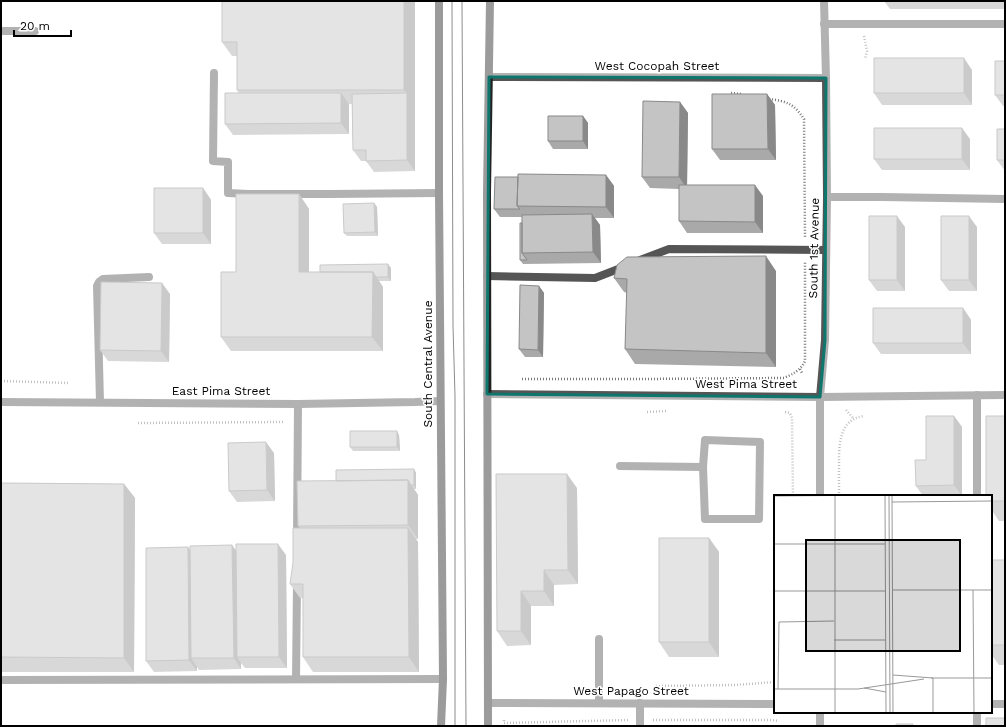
<svg xmlns="http://www.w3.org/2000/svg" width="1006" height="727" font-family="'Work Sans',sans-serif">
  <style>
    .lines { fill: none; stroke-linecap: round; stroke-linejoin: round }
    .path { stroke: #777; stroke-width: 2.5; stroke-dasharray: 1 2; stroke-linecap: butt }
    .service { stroke: #555; stroke-width: 8 }
    .minor { stroke: #555; stroke-width: 8 }
    .secondary { stroke: #222; stroke-width: 8 }
    .tram { stroke: #000; stroke-width: 1 }
    .wall { fill: #a9a9a9 }
    .shaded-wall { fill: #898989 }
    .building { fill: #c4c4c4; stroke: #898989 }
    .marked { fill: none; stroke: #0f766e; stroke-width: 3; stroke-linejoin: round }
    .labels { text-anchor: middle; dominant-baseline: central; stroke-width: 3; stroke-linejoin: round; paint-order: stroke }
    .street-label { font-size: 12px; fill: #000; stroke: #fff }
    .inset-road { fill: none; stroke: #999; stroke-width: 1 }
    .view { fill: #000; fill-opacity: 0.15; stroke: #000; stroke-width: 2 }
    .inset-edge { fill: none; stroke: #000; stroke-width: 2 }
  </style>
  <rect width="100%" height="100%" fill="#fff"/>
  <g class="lines">
    <path class="path" d="M864 36 867 51 865 59
      M731 93 742 94
      M769 99C787 101 794 104 804 119L805 237
      M800 369 802 373
      M522 379H641L784 378C793 374 801 370 805 361V262
      M1 381 69 383
      M846 410 854 419
      M647 412 666 411
      M785 412 790 413 792 418 793 496
      M138 423 284 422
      M839 496C839 485 839 475 839 464 839 445 839 419 864 416
      M656 686 735 685 775 682
      M504 720V723L628 720
      M653 720H772L779 721"/>
    <path class="service" d="M824 24H1005
      M1 31H35
      M214 73 213 161 228 162V193L248 194H331L439 193
      M640 260 669 249 826 250
      M487 276 595 278 626 266
      M977 395V496
      M100 402 97 286 99 282 103 279 149 277
      M620 466 703 467 705 519H759L760 442 705 440 703 467
      M297 539 298 404
      M599 639V703
      M296 679 297 583
      M1 680 443 679
      M640 726V703
      M977 726V712"/>
    <path class="minor" d="M489 77 826 78
      M827 197H882L1005 199
      M487 394 820 397 1005 395
      M1 402 298 404 415 402 440 401
      M820 496V397L825 340 827 197 826 78 824 1
      M488 703 775 704
      M991 704H1005
      M820 712V726"/>
    <path class="secondary" d="M439 1V193L443 679 441 726
      M488 726 487 192 490 1"/>
    <path class="tram" d="M452 1 453 326 455 396V726
      M462 1 466 726"/>
  </g>
  <path class="wall" d="M222 1H415V171L374 172 366 161H361L353 150 352 104H349V134L233 135 225 124 239 93 237 90V56H232L222 42Z
    M884 1H1005V9H890Z
    M1005 61V106H1003L995 95Z
    M972 70V105H882L874 93Z
    M767 94 775 105 776 160H720L712 149Z
    M680 102 688 113 687 185 763 196V233H687L679 221V189L650 188 642 177Z
    M583 116 588 123V149H553L548 141Z
    M1005 129V171L997 160Z
    M970 139V170H882L874 159Z
    M606 175 614 186V218H595L600 225 601 263 523 264 520 260 522 217H500L494 209 518 177Z
    M203 188 211 200V244H162L154 233Z
    M299 194 309 209V272H320L391 268V281H379L383 287V351H231L221 337 236 272Z
    M374 203 377 207 378 236H347L344 233Z
    M905 227V291H877L869 280Z
    M977 227V291H949L941 280Z
    M776 271V367L635 364 625 349 627 293 624 292 614 278Z
    M539 286 544 293 543 357H525L519 349Z
    M170 294 169 362 108 361 100 350Z
    M963 308 971 320V354H881L873 343Z
    M954 416 962 427V496H923L916 486 926 460Z
    M1005 416V521H999L991 509V496Z
    M399 435 400 451H353L350 447Z
    M274 453 275 501 237 502 229 491Z
    M414 469 416 473V489H414L418 495V539H416L418 542 419 672H313L303 657V598H300L290 584 300 528 298 526 336 481Z
    M1 483 124 484 135 498 134 672H1Z
    M577 488 578 584 554 585V606H531V645L507 646 497 631Z
    M709 538 719 552V657H669L659 642Z
    M236 550 286 555 287 668H245L241 663V669L199 670 197 667V671L154 672 146 661Z
    M991 560H1005V665H999L991 654Z"/>
  <path class="shaded-wall" d="M404 1H415V171L407 160V93L404 90Z
    M964 58 972 70V105L964 93Z
    M341 93 349 104V134L341 123Z
    M767 94 775 105 776 160 768 149Z
    M680 102 688 113 687 189 679 177Z
    M583 116 588 123V149L583 141Z
    M962 128 970 139V170L962 159Z
    M606 175 614 186V218L606 207Z
    M755 185 763 196V233L755 222Z
    M203 188 211 200V244L203 233Z
    M299 194 309 209V287L299 272Z
    M374 203 377 207 378 236 375 232Z
    M592 214 600 225 601 263 593 252Z
    M897 216 905 227V291L897 280Z
    M969 216 977 227V291L969 280Z
    M766 256 776 271V367L766 353Z
    M388 264 391 268V281L388 277Z
    M373 272 383 287V351L372 337Z
    M162 283 170 294 169 362 161 351Z
    M539 286 544 293 543 357 538 350Z
    M963 308 971 320V354L963 343Z
    M954 416 962 427V496L954 485Z
    M397 431 399 435 400 451 397 447Z
    M266 442 274 453 275 501 267 490Z
    M414 469 416 473V489L414 485Z
    M567 474 577 488 578 584 568 570Z
    M408 480 418 495V539L408 525Z
    M124 484 135 498 134 672 124 658Z
    M408 528 418 542 419 672 409 657Z
    M709 538 719 552V657L709 642Z
    M278 544 286 555 287 668 279 657Z
    M232 545 240 556 237 657 241 663V669L234 658Z
    M188 547 196 559 191 658 197 667V671L189 660Z
    M544 570 554 585V606L544 591Z
    M521 591 531 606V645L521 631Z"/>
  <path class="building" d="M222 1H404V90H237V42H222Z
    M874 58H964V93H874Z
    M995 61H1005V95H995Z
    M225 93H341V123L225 124Z
    M407 93V160L366 161V150H353L352 94Z
    M712 94H767L768 149H712Z
    M643 101 680 102 679 177H642Z
    M548 116H583V141H548Z
    M874 128H962V159H874Z
    M997 129H1005V160H997Z
    M518 174 606 175V207L517 206Z
    M495 177H518L517 206 520 209H494Z
    M679 185H755V222L679 221Z
    M154 188H203V233H154Z
    M236 194H299V272H373L372 337H221V272H236Z
    M374 203 375 232 344 233 343 204Z
    M592 214 593 252 522 253V215Z
    M869 216H897V280H869Z
    M941 216H969V280H941Z
    M520 223H522V253L527 260H520Z
    M766 256V353L625 349 627 279 614 278 617 265 627 257Z
    M388 264V277H376L373 272H320V265Z
    M101 282 162 283 161 351 100 350Z
    M520 285 539 286 538 350 519 349Z
    M873 308H963V343H873Z
    M926 416H954V485L916 486 915 460H926Z
    M986 416H1005V501H991V496H986Z
    M350 431H397V447H350Z
    M266 442 267 490 229 491 228 443Z
    M414 469V485H411L408 480 336 481V470Z
    M496 474H567L568 570H544V591H521V631H497Z
    M408 480V525L298 526 297 481Z
    M1 483 124 484V658L1 657Z
    M293 528H408L409 657H303V584H290L293 563Z
    M659 538H709V642H659Z
    M236 544H278L279 657H237Z
    M232 545 234 658H191L190 546Z
    M188 547 189 660 146 661V548Z
    M991 560H1005V645H991Z
    M986 718H1005V726H986Z
    M896 724H913V726H896Z"/>
  <path d="M0 0H1006V727H0ZM489 77 826 78 825 340 820 397 487 394Z" fill="#fff" fill-opacity=".55" fill-rule="evenodd"/>
  <path class="marked" d="M489 77 826 78 825 340 820 397 487 394Z"/>
  <g class="labels">
    <g class="street-label">
      <text x="657" y="66">West Cocopah Street</text>
      <text transform="translate(814 248) rotate(-89)">South 1st Avenue</text>
      <text transform="translate(428 364) rotate(-90)">South Central Avenue</text>
      <text x="746" y="384">West Pima Street</text>
      <text x="221" y="391">East Pima Street</text>
      <text x="631" y="691">West Papago Street</text>
    </g>
  </g>
  <g transform="translate(774 495)">
    <rect width="218" height="218" fill="#fff"/>
    <path class="inset-road" d="M61 0V218M111 0 112 218M115 0 116 218M118 0 119 218M0 1 111 0M118 7 218 6M0 49H111M119 95H218M199 95 200 218M0 96H112M60 145H111M119 180 159 183M157 183H218M159 183V218M90 193 112 197M0 194H84L150 184M4 194 5 127 60 126"/>
    <path class="view" d="M32 45H186V156H32Z"/>
    <rect width="218" height="218" class="inset-edge"/>
  </g>
  <rect width="1006" height="727" fill="none" stroke="#000000" stroke-width="4"/>
  <path d="M14 30v6h57v-6" fill="none" stroke="#000000" stroke-width="2"/>
  <text x="20" y="30" font-size="12" fill="#000000" stroke="#ffffff" stroke-width="3" paint-order="stroke">20 m</text>
</svg>
